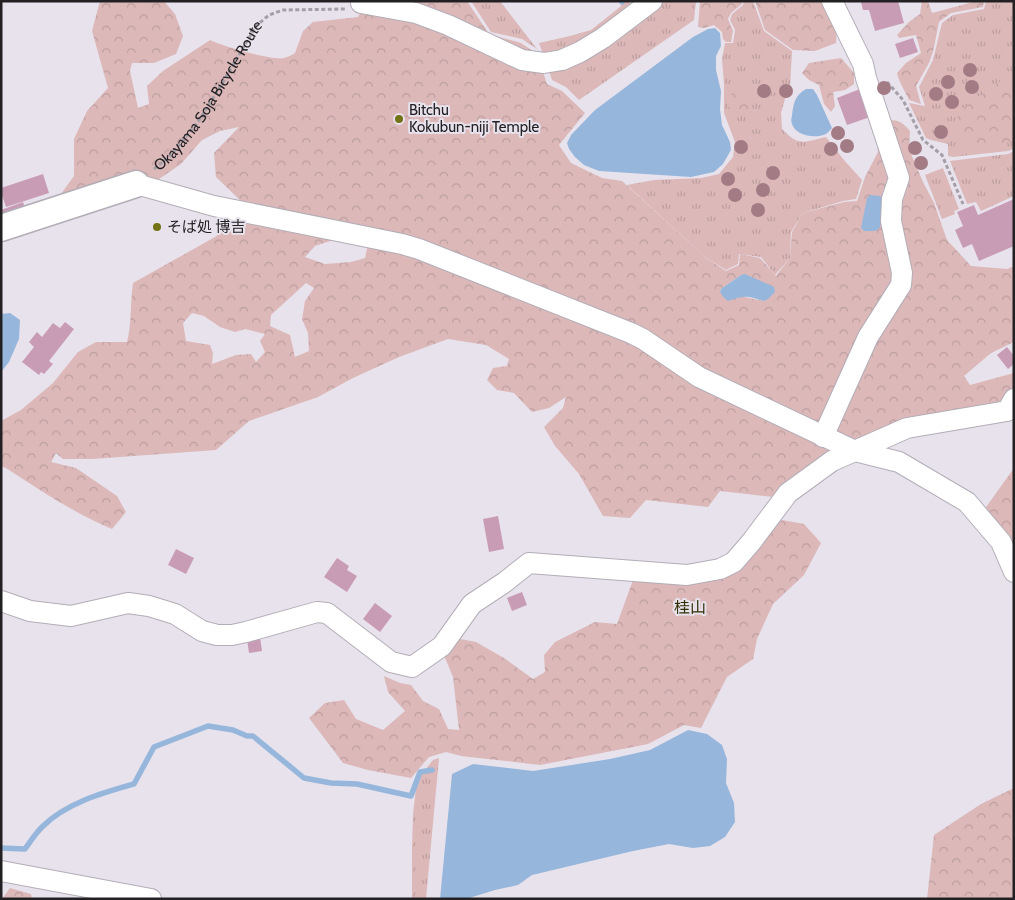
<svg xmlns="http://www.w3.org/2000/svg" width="1015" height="900" font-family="Cabin,'Noto Sans JP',sans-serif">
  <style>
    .grass { fill: url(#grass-tufts) }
    .forest { fill: url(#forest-crowns); fill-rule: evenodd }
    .water { fill: #96b7db }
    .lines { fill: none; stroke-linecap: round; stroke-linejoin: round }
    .stream { stroke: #96b7db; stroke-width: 5.5 }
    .building { fill: #c99cb5 }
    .minor-casing { stroke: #b3adb7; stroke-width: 22 }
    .major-casing { stroke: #b3adb7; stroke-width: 29 }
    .path { stroke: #a49fa7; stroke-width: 3; stroke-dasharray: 4 2.5; stroke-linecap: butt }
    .minor { stroke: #fff; stroke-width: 20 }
    .major { stroke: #fff; stroke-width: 26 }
    .tree { fill: #a27b84 }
    .poi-dot { fill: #737215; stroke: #e8e2ec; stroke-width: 2 }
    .labels { text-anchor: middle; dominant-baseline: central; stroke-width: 4; stroke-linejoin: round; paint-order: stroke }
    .street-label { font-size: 15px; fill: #222023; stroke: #e8e2ec }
    .poi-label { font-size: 15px; fill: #222023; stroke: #e8e2ec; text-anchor: start }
    .neighbourhood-label { font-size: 16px; fill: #313005; stroke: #e8e2ec }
  </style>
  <defs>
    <pattern id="grass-tufts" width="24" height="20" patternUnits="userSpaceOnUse" patternTransform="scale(1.25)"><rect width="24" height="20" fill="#dcb8b9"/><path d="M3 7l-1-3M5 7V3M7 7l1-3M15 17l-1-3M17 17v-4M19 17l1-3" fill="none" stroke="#bc9e9f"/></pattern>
    <pattern id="forest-crowns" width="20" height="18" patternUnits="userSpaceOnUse" patternTransform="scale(1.25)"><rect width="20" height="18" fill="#dcb8b9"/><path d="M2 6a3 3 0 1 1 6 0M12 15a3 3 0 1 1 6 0" fill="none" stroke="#bc9e9f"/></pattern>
  </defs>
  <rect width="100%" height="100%" fill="#e8e2ec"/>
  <path class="grass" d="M471 1H500L537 49 522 39 491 32Z
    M624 1H629L631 5 625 16 545 60 539 43 570 36 591 30 620 7Z
    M661 1H696L694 20 579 100 566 87 552 80 549 71Z
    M744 1H753L764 31 792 51 790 88 785 99 781 113 782 129C799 147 804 142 826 137L844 160 862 180 856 199 843 201 803 213 791 232 790 258 775 275 761 257 739 254 738 264 726 270 705 257 627 185 654 180 701 178 719 174 733 157 735 142 724 113V84L722 59 725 43H733L735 30 730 20 732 14 743 5Z
    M986 1H1014V149L1008 151 953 157 948 156V144L931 140 926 138 909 103 925 106 919 87 933 60 942 23 953 15 984 9Z
    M1014 151V196L981 211 976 202 967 204 950 161 1008 154Z
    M943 168 959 209 954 211 955 214 942 219 925 175Z
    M439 758 426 899H412V847L413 814 417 780 433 760Z"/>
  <path class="forest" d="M100 1H164L175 14 183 36 176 54 154 63H132L130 71 138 108 149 104 147 86 163 71 210 40C222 46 273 61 284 58 288 57 292 55 295 53L303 31 313 22 358 17 366 1H467L489 34 521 43 537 54 547 84 562 91 585 113 559 145 571 163 602 178 622 181 705 257 726 271 739 265 740 254 760 258 776 276 790 258 792 232 803 213 844 202 857 201 865 177 878 152 874 124C892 120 897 116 910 131L909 149 923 182 934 203 947 240 971 266 1007 269 1014 266V342L991 353 964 376 970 385 1014 373V386L1011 392 993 408 853 443 805 468 773 497 720 491 708 507 646 500 630 518 603 516 579 474 555 446 544 427 563 408 566 397 549 408 532 412 514 393 497 390 487 380 493 368 507 366 509 359 486 345 448 339 399 357 353 378 318 397 249 421 216 450 92 459H63L56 453 51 462 76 468 117 496 126 512 112 529C74 513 41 491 6 468L1 466V421L21 410 53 383 78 352 96 342H127C132 323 130 303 133 283L215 237 234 223 254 222 243 203 216 177 214 153 239 127 220 131 202 140 181 164 156 181 53 205 74 176V139L87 111 108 88 92 31ZM339 238 368 244 365 258 351 262 325 264 305 257 315 246ZM741 275 764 301 720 292 721 289ZM306 283 314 288 305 301 302 319 308 333 309 351 295 357 290 335 270 326 271 315ZM192 313 204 316 220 327 235 332 245 329 265 334 260 341 265 352 256 362 251 354 236 355 212 364 213 353 210 345 186 341 183 323Z
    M700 1H742V4L731 13 728 19 733 31 731 42H726L723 39 722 32 714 25 704 28 698 27Z
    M755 1H822L837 25 836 43 815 51 793 50 765 30Z
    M922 1H928L932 13 977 1H984L983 7 951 13 939 22 933 52 929 63 916 86 921 104 909 100C905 91 899 82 897 73L906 63 921 53 916 35 899 38 897 35 909 22 920 14Z
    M841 58 854 73V84L845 90 833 92 835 106 831 112 824 104 819 85 809 80 802 73 809 63Z
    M1014 74V140C999 146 981 154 968 143 963 138 959 128 956 122L959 111 1002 80Z
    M742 88 750 91 753 100 745 114 740 116 734 113 729 107 730 97 734 90Z
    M1014 468V554L984 510Z
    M782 520 804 524 821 543 804 575 773 604 757 639 753 659 727 677 701 728 684 725 648 744 540 765 461 756 446 752 429 757 411 778 368 770 343 763 309 718 325 703 344 700 356 719 383 730 405 711 388 692 384 676 400 683 411 685 423 701 439 709 448 729 459 730 453 677 443 653 455 638 476 642 504 658 533 679 545 672 544 655 555 642 595 622 617 624 633 580 687 581 763 537Z
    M1014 788V899H927L934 835 981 804Z
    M10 888 31 894 32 899H2Z"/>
  <path class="water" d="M715 28 720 33 721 46 716 56V70L721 91 720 109 722 125 730 142 731 150 723 164 714 172 691 177 599 171 584 165 575 157 569 149 567 143 571 135 595 110 693 37 708 29Z
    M806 89H813L817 95 832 128C830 130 829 132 826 134 815 139 796 136 792 124 791 121 791 119 792 116 793 104 795 95 806 89Z
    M870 195 880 196 885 200 880 227 876 231H864L861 228 867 198Z
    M745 274 774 287 775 292 768 299 764 301C758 300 750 296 744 297 730 297 730 308 720 292L721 289 741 275Z
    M10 313 20 320 19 339 9 362 1 372V314Z
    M688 730 707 734 722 745 727 759 726 783 734 803 735 822 725 837 710 846 693 848 669 844 633 851 532 875 518 885 495 890 466 899H440L452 774 473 764 533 771 610 759 650 750Z"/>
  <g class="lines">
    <path class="stream" d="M622 1V2
      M1 848 25 849C30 842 35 834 42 827 66 803 102 793 134 784L154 747 208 726 233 730 247 736H253L304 778 331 783 357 784 411 796 420 772 432 770"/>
  </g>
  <path class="building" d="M866 1H898L904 23 875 31 869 10H863L861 2Z
    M913 38 918 52 900 58 895 44Z
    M860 89 870 117 847 125 837 98Z
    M43 174 49 193 6 207 1 192V188Z
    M1014 199V246L979 261 972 244 963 248 955 230 963 226 957 212 974 205 978 215Z
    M23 202 26 211 4 218 1 210Z
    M65 322 74 329 49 361 53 364 44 374 41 372 39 375 22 362 34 347 29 342 37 332 42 337 53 323 60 328Z
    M1007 347 1014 356V364L1008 369 997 355Z
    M498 516 504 549 489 552 483 519Z
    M176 549 194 558 186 574 168 565Z
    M337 558 349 566 347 570 357 576 347 592 324 577Z
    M522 592 527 605 512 611 507 598Z
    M375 603 392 616 380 632 363 619Z
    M260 637 262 651 249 653 247 639Z"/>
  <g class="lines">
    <g class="minor-casing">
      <path id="minor" d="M361 3 416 13 448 25 522 60 544 63 562 60 580 52 603 38 652 1
        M136 184 214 206 402 244 419 249 631 333 643 339 699 377 855 451 899 462 967 502 1001 542 1014 572
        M823 437 868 337 901 285 902 273 891 221 892 199 899 178 866 78 863 64 832 1
        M1 601 30 611 71 616 128 603 149 606 175 614 202 631 217 635H232L246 632 317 612 327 613 391 662 412 667 442 646 472 604 505 582 529 563 687 575 720 569 734 562 752 541 788 493 832 461 907 428 1007 411 1014 399
        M1 871 151 899"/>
    </g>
    <g class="major-casing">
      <path id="major" d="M1 228 136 184"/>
    </g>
    <g class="path">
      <path d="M887 82 903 100 923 140 942 155 963 204"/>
      <path id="s1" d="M154 169 170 156 198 122 223 82 256 26 269 15 283 10 345 9"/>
    </g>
    <use href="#minor" class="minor"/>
    <use href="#major" class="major"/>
  </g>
  <g class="tree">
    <circle cx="970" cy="70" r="7"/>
    <circle cx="948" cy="82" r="7"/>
    <circle cx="972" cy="87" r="7"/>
    <circle cx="884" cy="88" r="7"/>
    <circle cx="764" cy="91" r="7"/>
    <circle cx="786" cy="91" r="7"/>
    <circle cx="936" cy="94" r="7"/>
    <circle cx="952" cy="102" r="7"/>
    <circle cx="941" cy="132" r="7"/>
    <circle cx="838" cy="133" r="7"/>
    <circle cx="847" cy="146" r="7"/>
    <circle cx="741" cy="147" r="7"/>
    <circle cx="915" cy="148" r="7"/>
    <circle cx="831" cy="149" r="7"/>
    <circle cx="921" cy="163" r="7"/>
    <circle cx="773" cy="173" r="7"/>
    <circle cx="728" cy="179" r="7"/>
    <circle cx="763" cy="190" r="7"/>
    <circle cx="735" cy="195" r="7"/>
    <circle cx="758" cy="210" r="7"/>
  </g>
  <g class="poi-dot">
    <circle cx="399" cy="119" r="5"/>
    <circle cx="157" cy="227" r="5"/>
  </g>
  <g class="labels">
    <g class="street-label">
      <text stroke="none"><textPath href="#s1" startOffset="92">Okayama Soja Bicycle Route</textPath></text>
    </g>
    <g class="poi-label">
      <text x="409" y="110">Bitchu<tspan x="409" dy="17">Kokubun-niji Temple</tspan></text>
      <text x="167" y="227">そば処 博吉</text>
    </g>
    <g class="neighbourhood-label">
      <text x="690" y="607">桂山</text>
    </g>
  </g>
  <rect width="1015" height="900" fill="none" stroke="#222023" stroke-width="5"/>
</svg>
